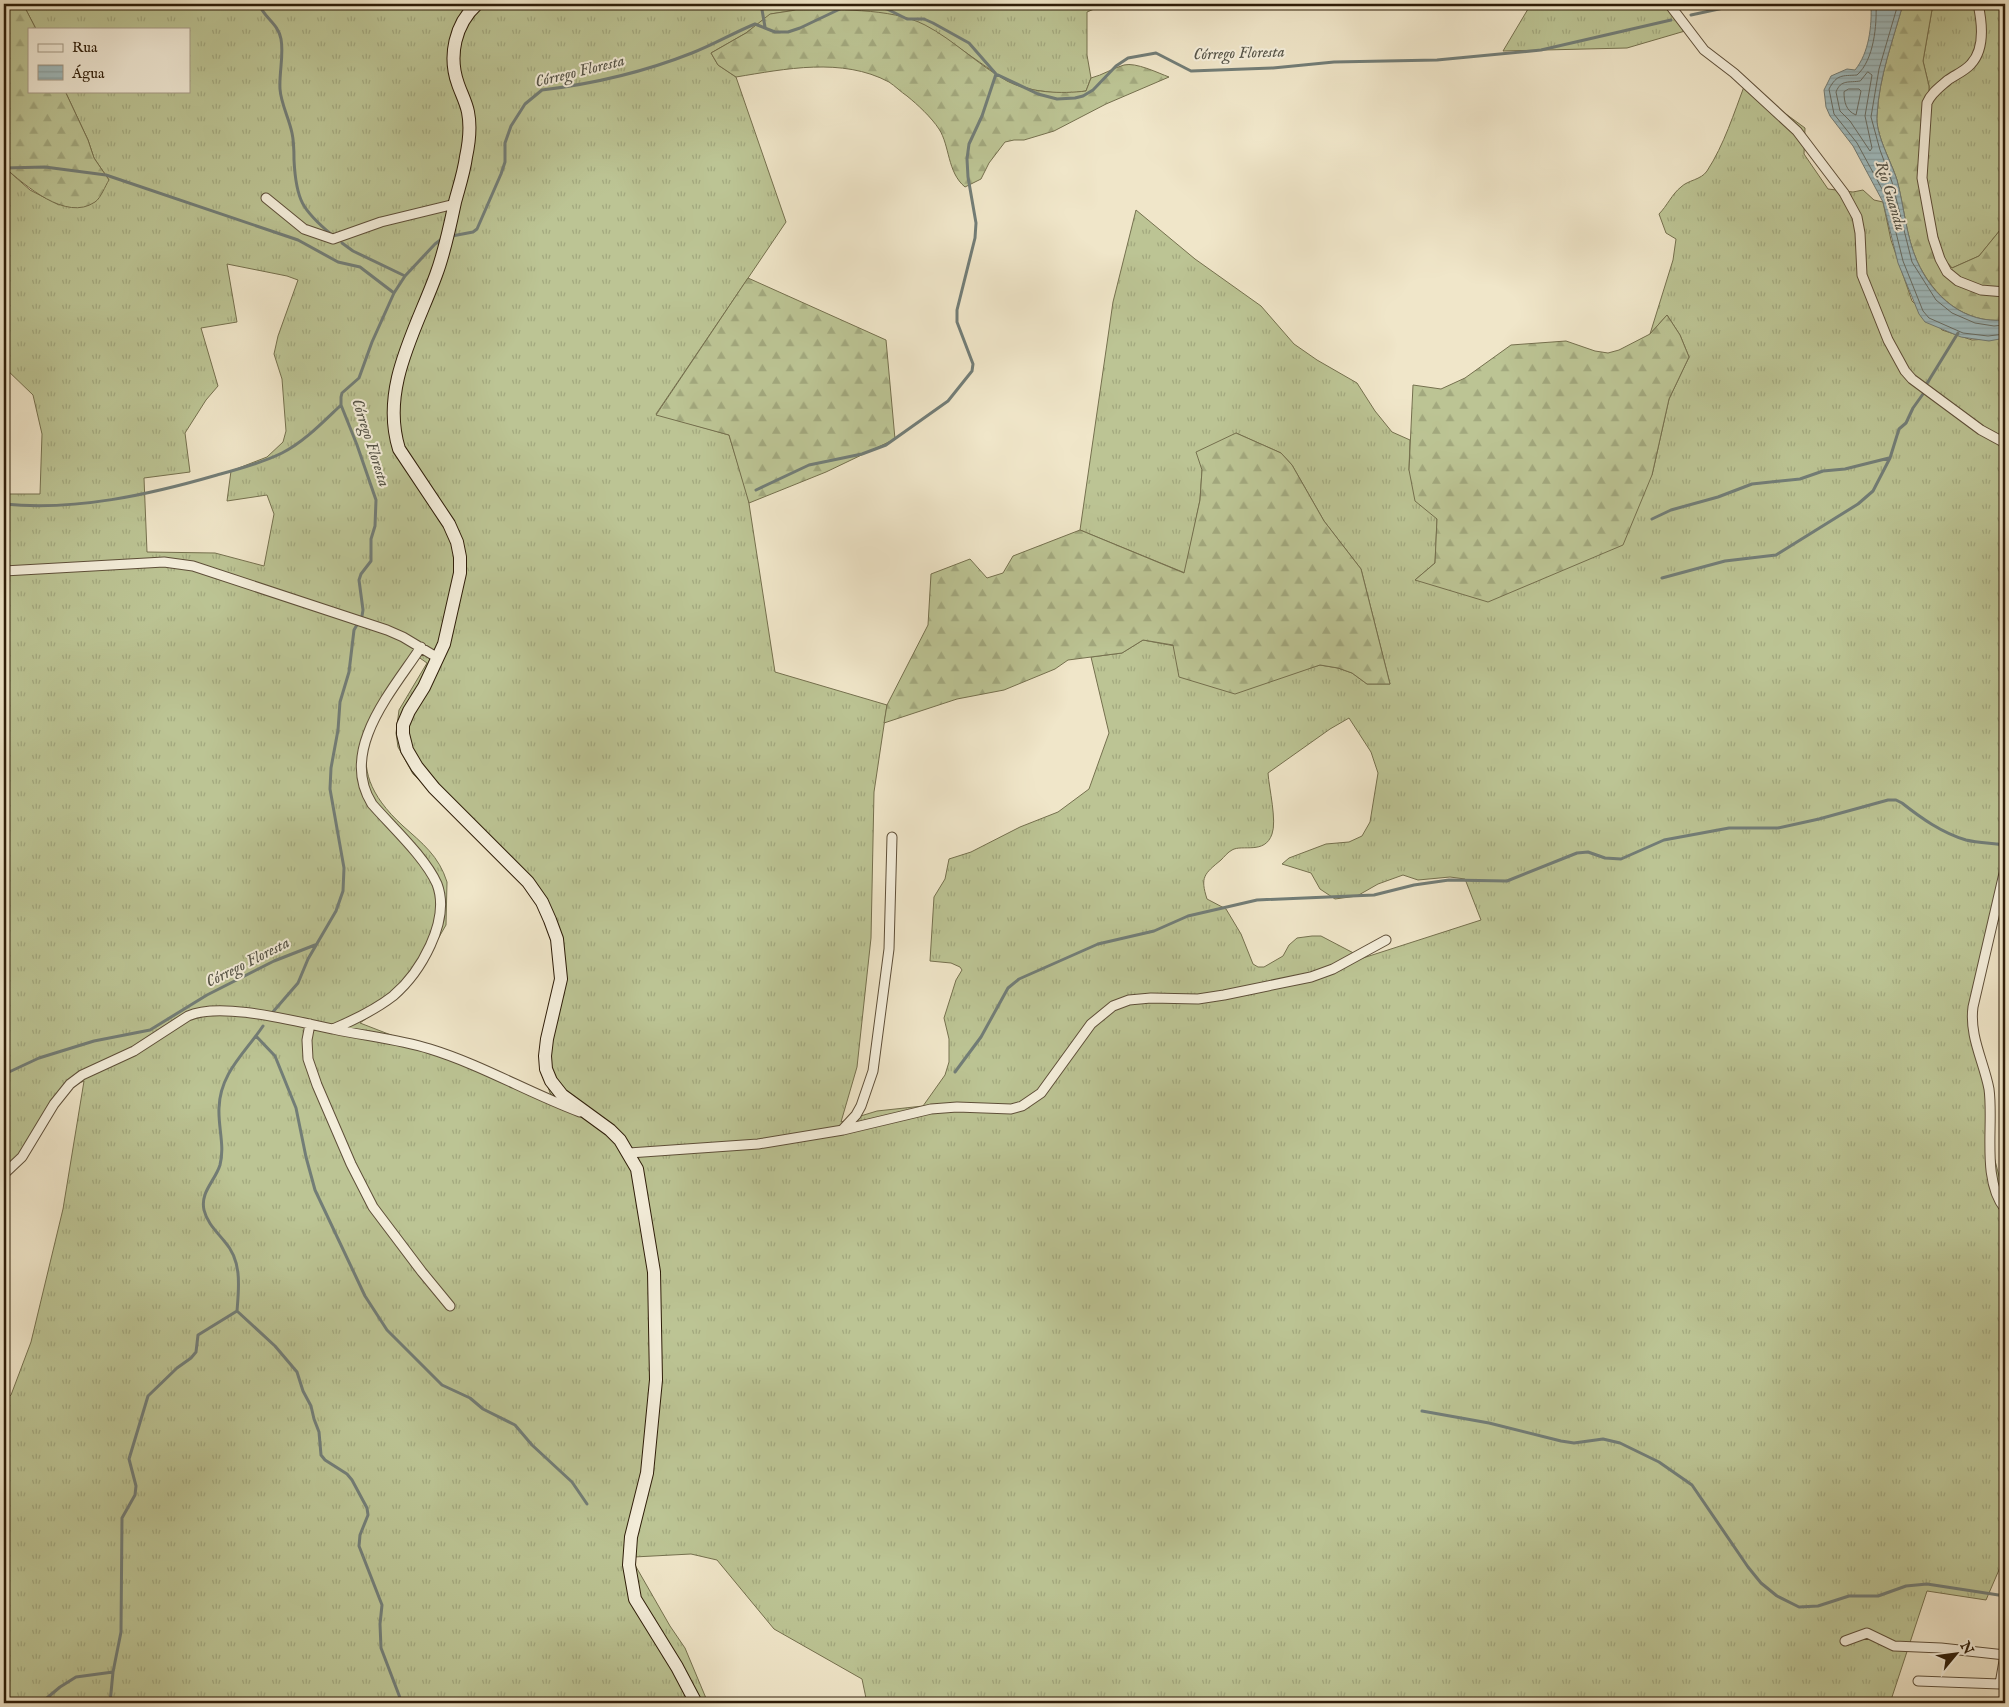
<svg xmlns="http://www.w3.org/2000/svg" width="2009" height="1707" font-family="'IM FELL English',serif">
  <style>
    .grass { fill: url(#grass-tufts); stroke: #75704e; fill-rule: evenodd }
    .forest { fill: url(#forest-firs); stroke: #75704e }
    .water { fill: url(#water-rules); stroke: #727d77 }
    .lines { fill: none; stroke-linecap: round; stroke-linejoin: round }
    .shore { stroke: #676d65; stroke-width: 1 }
    .stream { stroke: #727d77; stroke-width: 3 }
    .minor-casing { stroke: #5e4f39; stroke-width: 11 }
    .secondary-casing { stroke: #2e1d09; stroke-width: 14 }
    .minor { stroke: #f5efdc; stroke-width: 9 }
    .secondary { stroke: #f5efdc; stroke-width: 12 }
    .labels { text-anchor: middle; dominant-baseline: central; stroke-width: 4; stroke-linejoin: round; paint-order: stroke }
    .water-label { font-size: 16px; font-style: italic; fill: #565549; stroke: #f5efdc }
  </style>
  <defs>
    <pattern id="grass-tufts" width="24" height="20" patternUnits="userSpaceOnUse" patternTransform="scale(1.25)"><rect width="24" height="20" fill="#bcc494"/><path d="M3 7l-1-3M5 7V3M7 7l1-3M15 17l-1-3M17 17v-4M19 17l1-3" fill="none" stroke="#a2a87e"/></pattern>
    <pattern id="forest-firs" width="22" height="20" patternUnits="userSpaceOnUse" patternTransform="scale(1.25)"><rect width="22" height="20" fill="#bcc494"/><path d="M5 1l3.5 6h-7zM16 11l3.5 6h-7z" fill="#a2a87e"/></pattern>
    <pattern id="water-rules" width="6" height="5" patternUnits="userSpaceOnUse" patternTransform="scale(1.25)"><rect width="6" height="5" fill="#a0bdc1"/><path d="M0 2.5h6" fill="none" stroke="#8aa2a4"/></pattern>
  </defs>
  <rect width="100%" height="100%" fill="#f0e6c9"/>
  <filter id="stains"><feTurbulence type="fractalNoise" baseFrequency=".004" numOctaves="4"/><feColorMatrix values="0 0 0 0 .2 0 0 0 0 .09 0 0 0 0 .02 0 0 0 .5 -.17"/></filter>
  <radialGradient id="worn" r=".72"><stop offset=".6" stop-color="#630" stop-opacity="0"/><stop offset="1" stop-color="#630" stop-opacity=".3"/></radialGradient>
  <path class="grass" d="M23 4H1106L1087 12V55L1091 78 1086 91 1064 94 1034 90 1008 82 955 45 891 15 847 10H796L771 14 746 33 711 53 718 65 736 77 786 222 656 414 729 435 748 497 775 672 887 705 874 792 871 938 857 1067 841 1122 877 1111 923 1106 945 1075 949 1062V1039L944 1018 956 980 962 970 960 967 951 963 930 961 934 897 945 879 949 859 971 852 1020 827 1058 812 1089 789 1109 733 1091 657 1122 653 1143 640 1302 670 1320 665 1338 668 1352 673 1367 684H1390L1361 569 1324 521 1292 465 1281 453 1236 433 1202 470 1200 500 1185 573 1080 530 1113 302 1136 210 1195 259 1261 306 1294 344 1317 360 1357 383 1375 411 1392 432 1410 440 1409 470 1437 519 1435 563 1415 580 1652 475 1669 399 1689 357 1680 335 1667 315 1650 334 1673 260 1676 239 1666 233 1659 214C1667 206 1672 194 1681 187 1688 180 1701 180 1707 171 1724 145 1734 113 1745 84L1805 128 1804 154 1828 189 1853 192 1863 190 1874 200 1883 202 1891 240 1912 301 1942 330 1972 340 2005 338V917L1993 924 1971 1020 1985 1080 1991 1145 1999 1176 2005 1190V1556L1986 1600 1927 1591 1890 1703H867L862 1679 774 1629 717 1560 691 1554 634 1557 635 1565 670 1626 685 1648 708 1703H4V1401L11 1395 31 1342 63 1209 84 1081 67 1088 4 1175V488L9 494H40L42 434 33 395 4 367V167L30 190 59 205 109 180 94 158 88 140 65 91H189V29H36ZM227 264 287 276 298 280 278 336 274 354 282 379 286 431 283 442 267 457 231 471 227 501 267 495 274 514 264 566 215 553 147 552 144 478 190 472 185 433 206 400 218 386 201 328 237 322ZM417 656 427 663 399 710 396 733 398 747 413 774 453 813 516 868 548 918 559 969 541 1065 550 1093 556 1099 360 1023 391 1001 435 944 446 925 447 882C439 856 422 843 403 826 333 762 377 720 417 656ZM1349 718 1371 752 1378 773 1370 822 1362 836 1349 842 1326 844 1289 858 1282 864 1311 873 1320 889 1335 899 1357 896 1378 884 1403 875 1418 880 1450 877 1465 879 1481 920 1363 958 1321 936H1312L1297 938 1289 945 1283 956 1264 967H1258L1253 964 1241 934 1226 909 1207 899C1200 877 1204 874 1221 860 1224 857 1228 852 1232 850 1242 844 1265 855 1272 834 1277 821 1269 788 1268 773L1330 729Z
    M1531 4H1674L1685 31 1627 48 1503 51Z
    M1933 4H2005V224L1979 256 1952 268 1944 259 1936 231 1924 172 1929 128V86L1923 61Z"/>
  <path class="forest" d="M4 4H23L36 29H29V91H65L88 140 94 158 109 180C105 186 101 198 95 202 66 222 25 185 4 167Z
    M1903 4H1933L1923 61 1929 86V128L1924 172 1936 231 1944 259 1952 268 1979 256 2005 224V320C1964 324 1934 297 1917 261 1906 236 1904 206 1897 180 1891 161 1875 134 1877 115 1879 77 1893 40 1903 4Z
    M796 10C834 10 890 7 925 25 954 40 978 65 1007 81 1030 93 1061 94 1086 91L1091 78C1103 75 1113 68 1124 65 1136 62 1158 73 1169 77L1106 104 1054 131 1024 140H1014L1005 142 989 163 981 179 965 187C947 172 950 146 939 129 931 117 918 105 907 96 901 92 895 86 889 82 842 57 785 69 736 77L718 65 711 53 746 33 770 14Z
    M748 278 886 340 895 439 826 472 749 503 729 435 656 415Z
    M1667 315 1680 335 1689 357 1669 399 1652 475 1623 545 1488 602 1415 580 1435 563 1437 519 1415 501 1409 470 1413 385 1441 389 1465 378 1511 345 1566 341 1595 351 1608 353 1619 350 1650 334Z
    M1236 433 1281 453 1292 465 1324 521 1361 569 1390 684H1367L1352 673 1338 668 1320 665 1235 694 1179 677 1173 645 1143 640 1122 653 1068 660 1055 669 1004 690 957 699 884 723 887 705 928 625 931 574 970 559 987 578 1003 573 1013 556 1080 530 1184 573 1200 500 1202 470 1196 452Z"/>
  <path class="water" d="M1871 4H1903C1893 40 1879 77 1877 115 1875 134 1891 161 1897 180 1904 206 1906 236 1917 261 1933 297 1964 324 2005 320V338L1989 341 1961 337 1925 322 1919 314 1898 263 1883 202 1853 146 1830 116 1826 107 1824 90 1831 76 1847 69 1855 70C1869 53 1872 26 1871 4Z"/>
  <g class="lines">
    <path class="shore" d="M1876 4C1877 25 1874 60 1857 75 1842 76 1837 74 1829 89L1834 114 1857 143 1888 200 1903 261 1923 311 1929 318 1963 333 1988 336 2005 334
      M1898 4 1879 69 1871 117 1880 150 1892 182 1912 262 1936 300 1952 313 1975 323 1994 326 2005 325
      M1868 72 1872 75 1865 116 1872 148 1870 151 1850 121 1840 111 1836 92C1841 79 1849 83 1860 81Z
      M1849 89H1859L1861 91 1856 115C1846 111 1844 102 1844 92Z"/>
    <path class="stream" d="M259 4C264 18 278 23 281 39 284 55 279 72 280 89 281 104 289 118 292 133 294 142 294 151 294 160 296 200 302 210 332 235
      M761 4 765 27
      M1786 4H1820
      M1691 15 1742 4
      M4 168 45 167 106 175 298 240 338 262 360 267 394 293
      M452 236 473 232 477 229 501 174 505 162V143L511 126 525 104 542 90C592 84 644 72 692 53 713 45 733 33 755 24L775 32H788L800 28 842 8 857 5H872L887 9 907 19H924L933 23 969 43 996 74 1038 94 1057 99 1075 98 1083 96 1093 90 1116 66 1128 58 1156 53 1191 71 1273 68 1334 62 1437 60 1541 50 1671 20
      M342 243 353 251 405 276
      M1926 385 1958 333
      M756 490 809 465 862 454 886 445 948 401 972 371 973 364 957 322V310L975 238 976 223 968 177 967 159 969 144 982 116 996 74
      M4 504C76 511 148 495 217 475 239 469 262 463 282 453 304 442 323 422 341 405
      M1652 519 1671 510 1718 497 1752 484 1800 479 1823 471 1845 469 1889 458
      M1662 578 1725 561 1776 555 1858 504 1873 491 1890 458 1899 429 1906 423 1913 408 1923 394
      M272 1013 298 983 308 959 336 911 343 891 344 868 330 789 331 768 338 730 340 702 349 672 354 630 362 616 363 610 359 580 361 574 371 561V539L375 526 376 500 357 445 341 405V397L342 393 359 378 372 342 394 293 405 276 435 244 443 238
      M256 1036 275 1056 296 1108 306 1157 315 1190 365 1296 387 1330 442 1385 470 1398 483 1409 515 1425 532 1445 572 1482 587 1504
      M4 1071 9 1072 39 1058 94 1041 150 1030 207 995 274 961 315 945
      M955 1072 981 1037 1008 988 1019 979 1098 944 1154 931 1188 916 1257 900 1374 895 1414 885 1449 880 1507 881 1577 853 1588 852 1605 858 1621 859 1664 840 1729 828H1778L1819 819 1888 800H1896L1902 803C1921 818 1942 833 1966 840 1978 843 1992 843 2005 845
      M237 1311 275 1346 297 1372 303 1391 311 1406 314 1419 319 1432 321 1455 325 1460 347 1474 352 1480 367 1508 368 1515 360 1535 359 1546 382 1605 380 1624 381 1648 402 1703
      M237 1311C239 1287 242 1261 225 1242 217 1232 207 1223 204 1210 200 1192 215 1181 220 1165 225 1146 218 1127 219 1108 220 1073 245 1053 263 1026
      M1422 1411 1489 1423 1561 1441 1574 1443 1603 1439 1620 1443 1659 1462 1692 1485 1748 1567 1761 1583 1777 1596 1799 1607 1818 1606 1849 1596H1878L1906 1586 1927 1584 2005 1596
      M41 1703 60 1687 76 1677 113 1672
      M110 1703 113 1672 121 1632 122 1518 135 1495 136 1486 129 1459 148 1396 177 1368 191 1358 196 1352 198 1335 237 1311"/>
    <g class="minor-casing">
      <path id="minor" d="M1669 4 1704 50 1734 73 1797 131 1844 193 1857 217 1860 233 1862 275 1888 340 1905 371 1912 379 1981 430 2005 443
        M1978 4C1982 22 1985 49 1971 64 1965 71 1955 75 1948 80 1940 87 1931 93 1927 103L1922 178 1933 238 1940 259 1947 272 1958 281 1981 290 2005 292
        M266 198 304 229 333 239 381 222 455 204
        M4 571 164 562 193 566 387 630 403 637 438 658
        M2005 869 1973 1007C1969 1036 1984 1062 1989 1089 1994 1125 1981 1179 2005 1209
        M310 1024 307 1040 308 1059 317 1085 351 1164 373 1207 422 1272 450 1306
        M333 1029C354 1020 375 1010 393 996 420 973 451 921 437 884 425 857 392 827 372 804 338 750 393 690 421 647
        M843 1129 856 1115 861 1106 873 1071 889 949 892 837
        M629 1153 758 1144 843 1130 931 1109 957 1107 1011 1109 1022 1106 1041 1093 1091 1024 1113 1006 1129 1000 1151 998 1198 999 1224 995 1311 977 1333 969 1386 940
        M4 1174 22 1157 54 1104 70 1084 82 1075 134 1051 188 1016C221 1001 297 1022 333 1029 365 1036 398 1039 430 1049 482 1065 529 1093 580 1112
        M1845 1641 1867 1633 1894 1646 1941 1648 2005 1655
        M1918 1681 2000 1684 2005 1655"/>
    </g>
    <g class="secondary-casing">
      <path id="secondary" d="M477 4C455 24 448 56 458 84 461 93 466 102 468 112 471 127 469 143 466 157 464 172 459 187 455 202 450 226 445 251 436 275 416 330 380 388 399 449L449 524 457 542 460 557V573L444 644 424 687 409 711 403 725V734L407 750 417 767 434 788 528 882 542 902 550 920 557 939 561 979 547 1039 545 1056 546 1069 551 1081 562 1095 610 1130 620 1140 637 1169 654 1272 656 1380 647 1473 631 1537 629 1565 635 1599 677 1667 696 1703"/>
    </g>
    <use href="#minor" class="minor"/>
    <use href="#secondary" class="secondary"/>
  </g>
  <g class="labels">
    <g class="water-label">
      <text transform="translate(1239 54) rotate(-2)">Córrego Floresta</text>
      <text transform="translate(580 72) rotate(-14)">Córrego Floresta</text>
      <text transform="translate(1890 196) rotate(73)">Rio Guandu</text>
      <text transform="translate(370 443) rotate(72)">Córrego Floresta</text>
      <text transform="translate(248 963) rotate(-27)">Córrego Floresta</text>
    </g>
  </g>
  <rect width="2009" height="1707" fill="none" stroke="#f0e6c9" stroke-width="20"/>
  <rect x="5" y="5" width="1999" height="1697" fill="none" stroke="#2e1d09" stroke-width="2.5"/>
  <rect x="10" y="10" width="1989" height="1687" fill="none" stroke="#2e1d09"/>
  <rect x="28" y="28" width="162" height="65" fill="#f5efdc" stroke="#a59b88"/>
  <rect x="38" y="44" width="25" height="8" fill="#f5efdc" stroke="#a59b88"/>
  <text x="72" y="52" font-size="15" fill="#2e1d09">Rua</text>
  <rect x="38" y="65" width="25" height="15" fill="url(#water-rules)" stroke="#a59b88"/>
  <text x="72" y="78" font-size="15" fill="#2e1d09">Água</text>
  <g transform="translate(1956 1654) rotate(61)" stroke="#f5efdc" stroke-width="4" paint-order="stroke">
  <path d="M0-4L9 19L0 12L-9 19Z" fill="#2e1d09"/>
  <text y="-8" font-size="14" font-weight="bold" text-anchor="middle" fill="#2e1d09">N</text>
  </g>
  <rect width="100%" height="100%" filter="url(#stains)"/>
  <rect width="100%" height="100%" fill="url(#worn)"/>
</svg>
